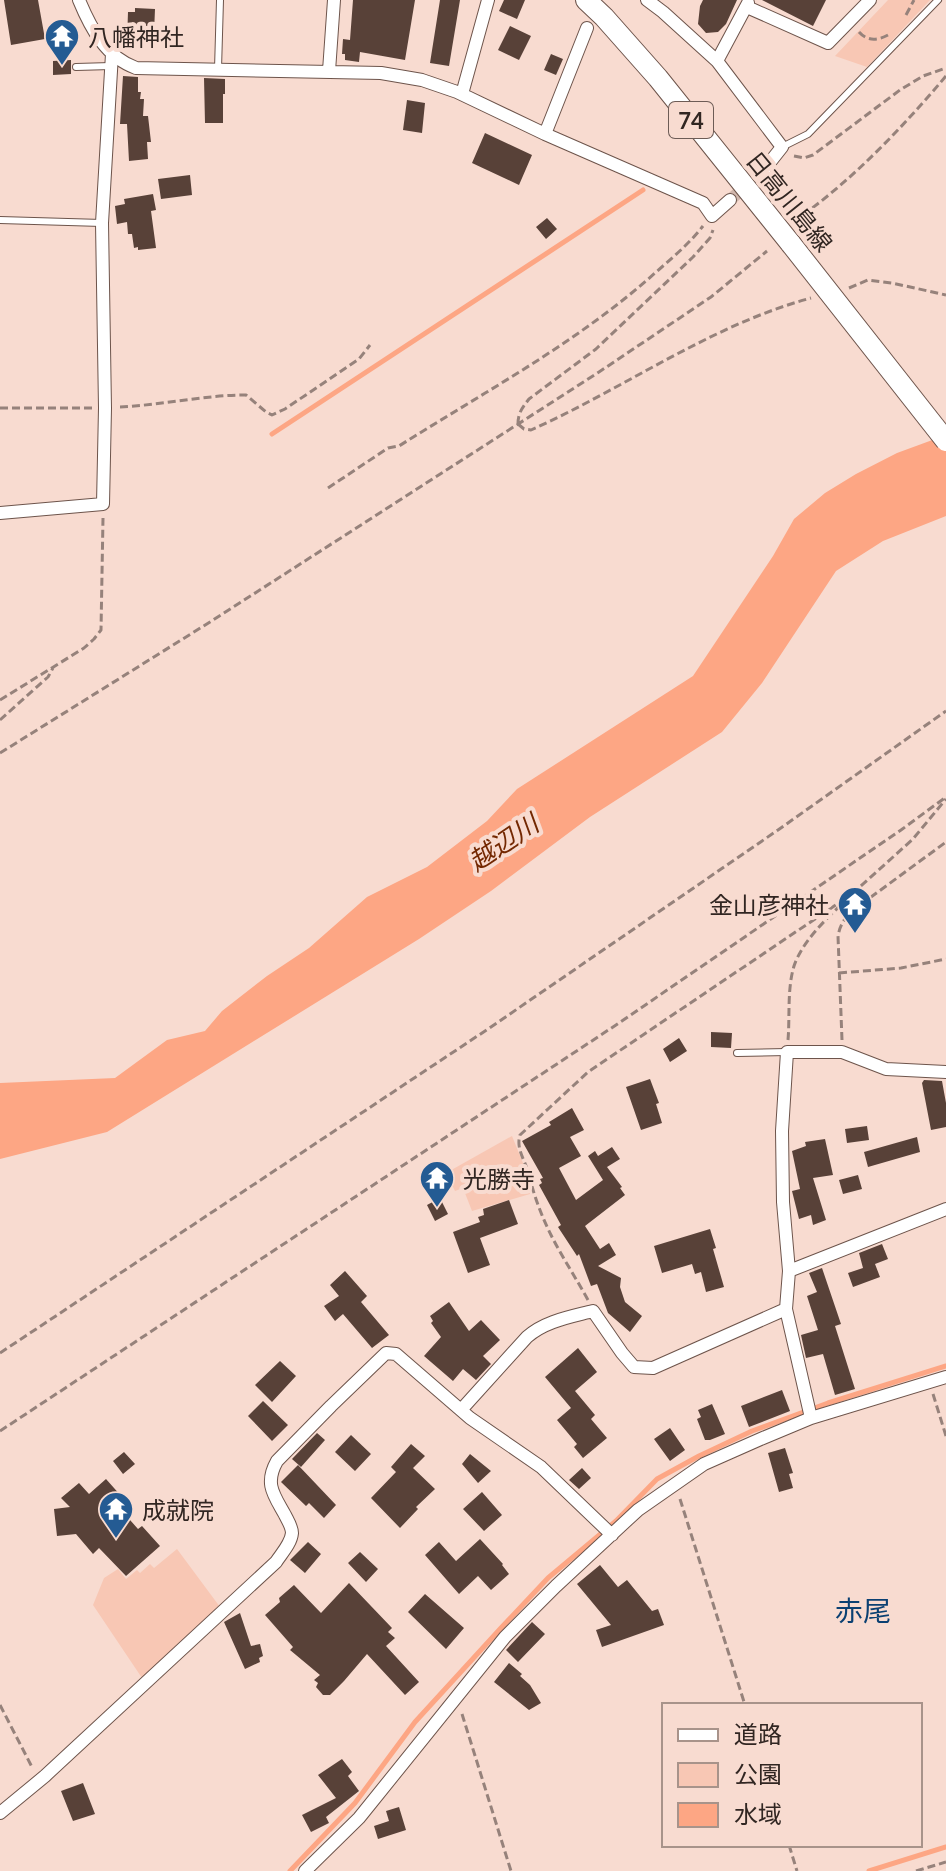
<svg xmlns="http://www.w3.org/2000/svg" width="946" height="1871" font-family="Lato,'Noto Sans JP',sans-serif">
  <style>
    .green { fill: #f8c7b4 }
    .water { fill: #fda684 }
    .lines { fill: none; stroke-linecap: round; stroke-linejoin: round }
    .stream { stroke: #fda684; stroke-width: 5 }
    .building { fill: #584138 }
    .street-tunnel { stroke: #d0b7ad; stroke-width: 12; stroke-dasharray: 12 6; stroke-linecap: butt }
    .lane-casing { stroke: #6d544b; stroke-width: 8 }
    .street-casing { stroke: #6d544b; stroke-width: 14 }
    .primary-casing { stroke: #6d544b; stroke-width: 22 }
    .path { stroke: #96827b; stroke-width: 3; stroke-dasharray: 8 4; stroke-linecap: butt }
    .lane { stroke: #fff; stroke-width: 6 }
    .street { stroke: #fff; stroke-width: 12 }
    .primary { stroke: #fff; stroke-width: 20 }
    .primary-bridge-casing { stroke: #6d544b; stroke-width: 22; stroke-linecap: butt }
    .primary-bridge { stroke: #fff; stroke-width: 20 }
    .labels { text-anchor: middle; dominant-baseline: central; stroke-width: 8; stroke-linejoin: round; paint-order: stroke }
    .shield { fill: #f8dbd0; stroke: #6d5c56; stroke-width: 2 }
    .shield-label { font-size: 22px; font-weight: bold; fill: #312622 }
    .poi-label { font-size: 24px; fill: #312622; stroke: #f8dbd0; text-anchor: start }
    .street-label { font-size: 24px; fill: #312622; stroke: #f8dbd0 }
    .water-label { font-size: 26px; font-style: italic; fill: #732802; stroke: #f8dbd0 }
    .quarter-label { font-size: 28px; fill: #0b4072; stroke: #f8dbd0 }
  </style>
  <rect width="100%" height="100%" fill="#f8dbd0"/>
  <path class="green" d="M888 0H930L867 67 835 56Z
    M512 1136 525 1168 520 1172 530 1194 472 1211 463 1188 455 1191 446 1173Z
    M177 1549 220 1607 142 1678 93 1605 104 1578 118 1569 126 1579 137 1570 140 1573 150 1564 154 1568Z"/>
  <path class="water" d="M946 435V516L883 541 836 571 762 683 722 732 590 817 491 891 419 939 107 1132 0 1159V1083L115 1078 167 1040 205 1031 222 1011 267 976 309 948 367 897 427 867 487 821 517 789 693 676 773 556 794 519 825 493 856 474 897 453Z"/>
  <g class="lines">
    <path class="stream" d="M272 434 643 190
      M290 1871 355 1803 415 1722 501 1628 548 1578 616 1521 657 1479 699 1456 752 1431 828 1403 946 1366
      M869 1871 946 1847"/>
  </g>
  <path class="building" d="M4 0H38L45 39 11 45Z
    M353 0H415L405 60 360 52 359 62 345 60V54H342L343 39 350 40Z
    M440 0H460L449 66 430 63Z
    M504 0H525L517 19 499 11Z
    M703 0H737L726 24 718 32 706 33 698 24 700 6Z
    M762 0H826L813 26Z
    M135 8 155 9 154 33H150V44H131L130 41H127L128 12H135Z
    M510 26 531 36 519 60 498 50Z
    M551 54 563 59 556 75 544 70Z
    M71 60V74L53 75V61Z
    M123 76 138 77V92H141L140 99H144L143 116H148L151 142H147L148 159 129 161 127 124H120Z
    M204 78 225 79V94H223V123H205Z
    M407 100 425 103 422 133 403 130Z
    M485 133 532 155 519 185 472 163Z
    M190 175 192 195 161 199 158 179Z
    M153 194 156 210 151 211 156 248 138 250V247L134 248 132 234H128L127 222 117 224 115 206 125 204 124 199Z
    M547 218 557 229 546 239 536 227Z
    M711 1032 732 1033 731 1048 711 1047Z
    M679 1038 687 1051 670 1062 663 1049Z
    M650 1079 659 1103 656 1104 662 1123 641 1130 626 1087Z
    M924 1080 942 1081 946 1103V1127L931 1130 922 1083Z
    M572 1108 584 1130 570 1137 581 1156 559 1168 576 1200 603 1180 588 1156 595 1151 598 1156 612 1147 620 1159 607 1167 622 1187 620 1188 625 1195 585 1226 600 1249 609 1243 616 1255 598 1266 621 1278 620 1287 625 1302 642 1316 630 1332 608 1313 597 1284 591 1286 579 1254 577 1256 558 1227 561 1225 539 1185 542 1183 540 1179 543 1178 522 1141 551 1125 549 1122Z
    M867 1126 869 1140 847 1143 845 1129Z
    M917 1137 920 1152 868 1167 864 1152Z
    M825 1139 833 1175 813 1178 826 1220 813 1225 811 1215 799 1219 792 1191 800 1189 792 1151 806 1146 805 1142Z
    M858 1175 862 1189 843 1194 839 1180Z
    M440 1198 448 1214 435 1221 427 1205Z
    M509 1200 518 1224 480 1238 490 1265 468 1273 453 1232 480 1222 478 1217 484 1215 483 1209Z
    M710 1229 716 1248 713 1249 724 1287 706 1292 701 1272 695 1274 692 1264 662 1273 654 1246Z
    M882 1244 888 1259 875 1264 880 1277 853 1287 848 1273 863 1268 859 1253Z
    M822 1268 841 1324 835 1326 855 1389 835 1395 823 1354 806 1358 801 1335 818 1330 807 1296 817 1292 809 1273Z
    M345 1271 367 1296 361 1302 389 1335 372 1348 343 1314 335 1321 324 1306 339 1296 330 1285Z
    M449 1302 469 1331 481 1320 500 1340 483 1356 491 1364 476 1380 463 1369 453 1381 424 1356 441 1337 431 1323 433 1321 430 1316Z
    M578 1348 597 1372 575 1391 595 1415 591 1419 607 1438 583 1458 574 1447 577 1444 557 1420 571 1408 545 1377Z
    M280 1361 296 1376 272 1402 255 1385Z
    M782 1390 790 1411 749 1427 741 1406Z
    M263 1401 288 1425 272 1441 248 1416Z
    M712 1404 725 1434 710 1440H705L697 1419 701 1417 698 1410Z
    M670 1428 685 1450 670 1461 654 1439Z
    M317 1433 325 1440 301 1467 292 1459Z
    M351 1435 371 1454 355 1471 335 1452Z
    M411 1444 425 1456 413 1468 435 1489 416 1507 418 1509 400 1528 371 1498 396 1472 391 1467Z
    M785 1448 793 1473 789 1474 793 1488 779 1492 768 1453Z
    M124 1452 135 1464 123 1474 113 1461Z
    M470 1454 491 1471 478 1483 462 1464Z
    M298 1465 336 1505 324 1518 309 1503 306 1506 281 1482Z
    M582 1468 591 1478 579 1489 569 1480Z
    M106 1479 122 1497 115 1503 138 1529 142 1526 160 1546 126 1576 99 1548 93 1554 76 1534 57 1536 54 1509 70 1507 61 1498 79 1483 89 1494Z
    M482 1492 502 1515 484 1531 463 1509Z
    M480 1539 503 1564 502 1565 509 1574 491 1590 478 1576 459 1594 425 1555 439 1542 456 1561Z
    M308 1542 321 1554 305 1573 290 1560Z
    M360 1552 378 1569 366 1582 348 1563Z
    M600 1565 618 1587 627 1580 652 1611 658 1609 664 1625 602 1647 596 1630 611 1625 577 1584Z
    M349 1583 392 1628 388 1632 395 1638 386 1646 419 1682 405 1695 367 1654 344 1681 330 1695H323L316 1687 318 1683 314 1680 320 1675 290 1650 293 1647 265 1615 280 1602 279 1598 294 1585 321 1613Z
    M425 1594 464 1628 446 1649 408 1612Z
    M240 1613 251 1646 260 1644 263 1656 259 1658 260 1662 245 1669 224 1622Z
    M532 1622 545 1634 518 1662 506 1650Z
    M509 1663 522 1674 520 1676 530 1685 541 1703 529 1710 494 1682Z
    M342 1759 352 1772 348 1776 359 1791 326 1817 329 1823 311 1832 302 1815 336 1798 318 1775Z
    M83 1783 95 1814 73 1821 61 1791Z
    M399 1807 406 1830 378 1839 374 1826 389 1821 386 1811Z"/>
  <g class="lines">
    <path class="street-tunnel" d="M730 200 763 171"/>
    <g class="lane-casing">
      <path id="lane" d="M76 67 111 66
        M218 69 220 0
        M782 147 808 134 938 0
        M0 220 102 223
        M737 1053 787 1052"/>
    </g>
    <g class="street-casing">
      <path id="street" d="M79 0C91 29 106 57 136 68L381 73 422 80 457 92 545 134 703 203 712 216 730 200
        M647 0 663 12 717 61 782 147 763 171
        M747 7 828 43 870 0
        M717 61 748 3
        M329 71 334 0
        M462 94 488 0
        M545 134 587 28
        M0 513 103 504 105 408 102 223 112 54
        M789 1271 946 1209
        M461 1410 527 1337C545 1321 570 1317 593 1311L622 1353 634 1367 653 1368 786 1309
        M811 1418 786 1309 789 1271 783 1202 782 1131 787 1052H842L886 1069 946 1072
        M0 1813 45 1776 276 1562C281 1554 291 1544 292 1533 292 1527 288 1521 285 1515 274 1495 264 1484 277 1461L331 1406 386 1353 396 1354 470 1418 541 1467 612 1535
        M305 1871 359 1818 505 1637 556 1586 638 1510 704 1464 763 1438 811 1418 946 1377"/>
    </g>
    <g class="primary-casing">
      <path id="primary" d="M586 0 604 17 658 78 791 244"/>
    </g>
    <path class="path" d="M906 15 914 0
      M859 32C867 41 877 41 888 35
      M794 156 804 158 813 155 900 90 923 76 946 68
      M793 222C851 182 901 129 946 76
      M849 288 868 280 892 283 946 295
      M120 407C162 405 204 395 246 395L266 412 272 415 285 409 359 359 370 345
      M0 408H92
      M518 424 524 429 531 430C625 388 711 325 811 298
      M518 424C518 413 522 408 529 399L596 349 693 257 710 238 713 230
      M328 488 388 448 399 446C486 391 578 342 655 273 672 258 689 244 703 226
      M0 700 84 648 94 639 101 630 103 518
      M0 720 48 677 53 668
      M0 753 210 622 599 372 711 297 767 251
      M852 894 913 839 946 799
      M839 973 901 968 946 959
      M788 1040C790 1017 787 989 794 966 802 942 826 919 844 902
      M842 1040 838 936C840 925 844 919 852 911L946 842
      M588 1300C576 1278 562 1257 551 1235 541 1215 533 1193 528 1171 524 1159 516 1148 520 1135L588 1072 852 894
      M0 1353 488 1029 778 830 946 711
      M933 1394 946 1436
      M0 1431 616 1025 901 830 946 797
      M680 1499 745 1705
      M0 1705 33 1769
      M462 1714 511 1871
      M789 1845 797 1871
      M916 1871 946 1862"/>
    <use href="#lane" class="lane"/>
    <use href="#street" class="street"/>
    <use href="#primary" class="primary"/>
    <g class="primary-bridge-casing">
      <path id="primary-bridge" d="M791 244 946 441"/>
    </g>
    <use href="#primary-bridge" class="primary-bridge"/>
  </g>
  <defs>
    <g id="temple-pin" transform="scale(1.8)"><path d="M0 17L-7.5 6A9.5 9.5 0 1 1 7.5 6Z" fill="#245b93" stroke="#f8dbd0"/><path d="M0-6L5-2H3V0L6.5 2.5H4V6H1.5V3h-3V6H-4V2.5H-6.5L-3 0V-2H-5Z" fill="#fff"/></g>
  </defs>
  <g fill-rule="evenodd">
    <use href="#temple-pin" x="62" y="36"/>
    <use href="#temple-pin" x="855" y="904"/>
    <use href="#temple-pin" x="437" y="1178"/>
    <use href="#temple-pin" x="116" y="1509"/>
  </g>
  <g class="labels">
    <rect class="shield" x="669" y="102" width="44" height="36" rx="6"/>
    <g class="shield-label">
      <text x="691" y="120">74</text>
    </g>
    <g class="poi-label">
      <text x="88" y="36">八幡神社</text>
      <text x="829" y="904" text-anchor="end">金山彦神社</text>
      <text x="463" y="1178">光勝寺</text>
      <text x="142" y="1509">成就院</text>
    </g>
    <g class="street-label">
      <text transform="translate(790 201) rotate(51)">日高川島線</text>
    </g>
    <g class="water-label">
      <text transform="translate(503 842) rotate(-34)">越辺川</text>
    </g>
    <g class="quarter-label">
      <text x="863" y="1610">赤尾</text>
    </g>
  </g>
  <rect x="662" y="1703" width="260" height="144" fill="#f8dbd0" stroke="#a8938a" stroke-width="2"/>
  <rect x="678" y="1729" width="40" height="12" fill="#ffffff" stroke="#a8938a" stroke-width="2"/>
  <text x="734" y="1743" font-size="24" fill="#312622">道路</text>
  <rect x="678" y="1763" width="40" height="24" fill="#f8c7b4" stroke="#a8938a" stroke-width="2"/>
  <text x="734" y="1783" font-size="24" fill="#312622">公園</text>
  <rect x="678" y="1803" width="40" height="24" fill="#fda684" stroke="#a8938a" stroke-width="2"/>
  <text x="734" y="1823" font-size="24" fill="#312622">水域</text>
</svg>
